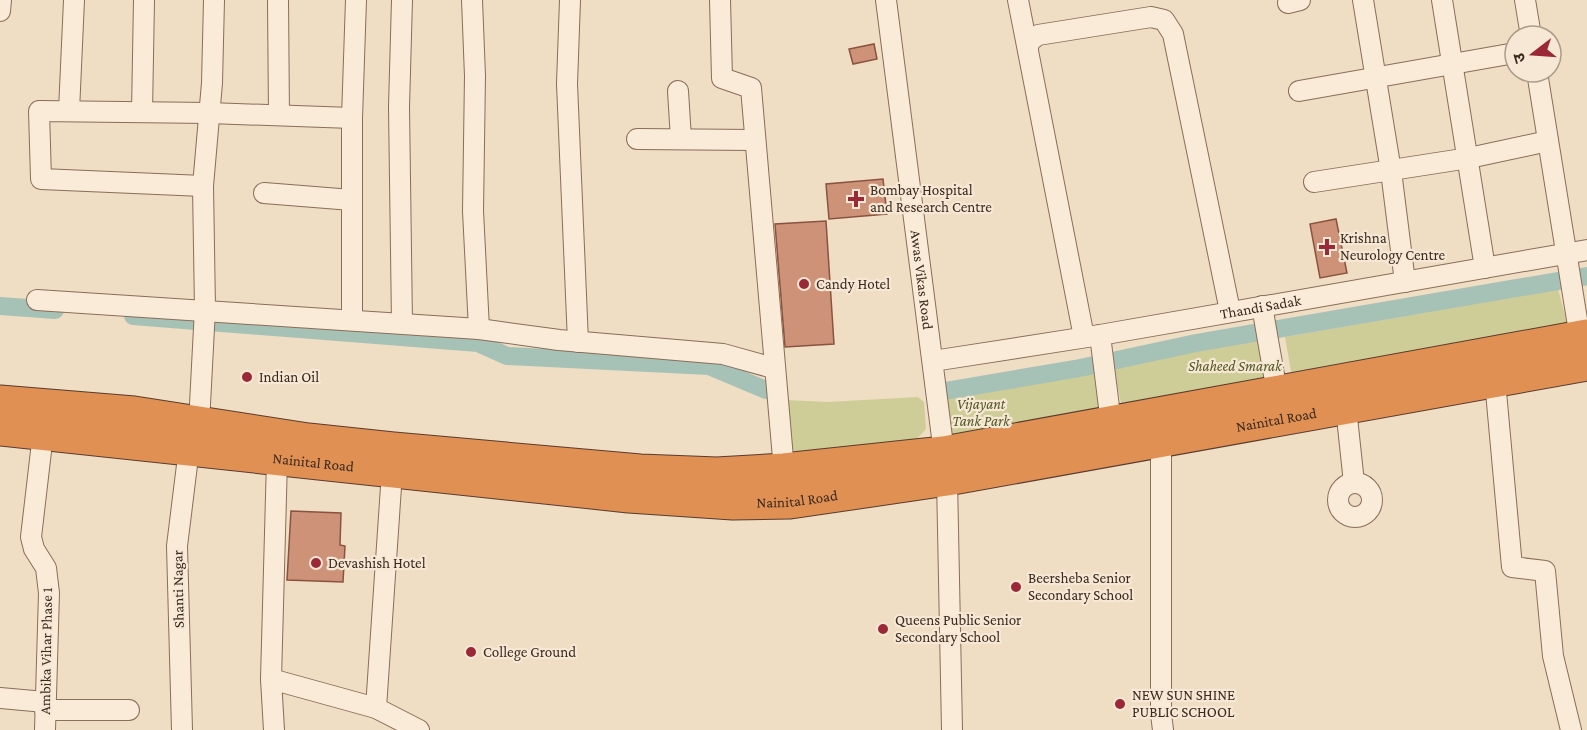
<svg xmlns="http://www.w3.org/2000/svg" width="1587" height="730" font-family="'Crimson Pro','Noto Sans Devanagari',serif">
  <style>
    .green { fill: #cecd97 }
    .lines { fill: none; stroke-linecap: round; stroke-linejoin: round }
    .canal { stroke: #a6c2b6; stroke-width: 18 }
    .building { fill: #ce9279; stroke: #8a533f; stroke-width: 1.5 }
    .street-casing { stroke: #8a6d5a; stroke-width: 22 }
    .highway-casing { stroke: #583c2e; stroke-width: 35 }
    .street { stroke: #f9ebd7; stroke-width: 20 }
    .highway { stroke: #e09053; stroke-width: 33 }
    .poi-dot { fill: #9a2837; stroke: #f6e8d4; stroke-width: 2 }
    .labels { text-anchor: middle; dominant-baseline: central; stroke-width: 4.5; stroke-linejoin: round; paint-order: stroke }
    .poi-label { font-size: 15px; fill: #3a281e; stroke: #f6e8d4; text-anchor: start }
    .street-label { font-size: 15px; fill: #3a281e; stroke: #f6e8d4 }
    .park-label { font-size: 15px; font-style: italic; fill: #505624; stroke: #f6e8d4 }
  </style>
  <rect width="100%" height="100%" fill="#efddc4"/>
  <path class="green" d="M1558 289 1569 330 1293 382 1285 337Z
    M1261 337 1268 384 1123 412 1113 366Z
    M1094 373 1100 413 953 440 947 396Z
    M918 397 924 402 926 429 916 440 801 452H795L790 446 785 400 828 402Z"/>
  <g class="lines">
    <path class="canal" d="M0 306 55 310
      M133 316 478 343 507 356 709 366 766 390
      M945 391 1080 368 1196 343 1587 276"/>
  </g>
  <path class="building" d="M874 44 877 59 853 64 849 49Z
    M883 179 887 214 829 219 826 184Z
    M1336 219 1347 273 1320 278 1310 224Z
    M826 221 834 344 785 347 775 224Z
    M291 511 341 513 340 545 345 546 343 582 287 580Z"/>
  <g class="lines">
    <g class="street-casing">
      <g id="street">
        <path d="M278 0 279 115"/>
        <path d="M472 0 475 76 473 211 479 329"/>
        <path d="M570 0 567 84 578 342"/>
        <path d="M720 0 722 78 751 88 784 470"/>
        <path id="s1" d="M886 0 944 453"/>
        <path d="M1018 0 1084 337"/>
        <path d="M1363 0 1391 171 1405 282"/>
        <path d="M1442 0 1485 268"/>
        <path d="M1525 0 1531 36"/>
        <path d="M1288 3 1300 0"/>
        <path d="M0 11 1 0"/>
        <path d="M1028 47 1030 41 1038 35 1151 17 1164 20 1173 34 1230 311"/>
        <path d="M1537 72 1580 338"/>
        <path d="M678 91 681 139"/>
        <path d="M1299 91 1515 53"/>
        <path d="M69 111 74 0"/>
        <path d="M142 112 144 0"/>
        <path d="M637 139 754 140"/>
        <path d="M1314 182 1469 158 1548 141"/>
        <path d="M203 186 41 179 39 111 209 113 352 118"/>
        <path d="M264 193 352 200"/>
        <path d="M37 300 479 329 559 340 723 354 773 368"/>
        <path d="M1262 306 1277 392"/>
        <path d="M352 319V118L356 0"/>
        <path d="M402 323 399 107 402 0"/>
        <path d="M1100 335 1111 423"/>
        <path id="s2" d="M933 361 1100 335 1587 250"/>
        <path d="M1495 381 1512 567 1545 571 1553 656 1571 730"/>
        <path d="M1346 408 1354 483"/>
        <path d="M199 423 205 309 203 186 212 83 214 0"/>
        <path d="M43 434 31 537 34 549 46 568 49 593 45 730"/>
        <path d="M1161 440V714L1163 730"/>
        <path d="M392 472 376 708 419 730"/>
        <path d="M947 479 952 730"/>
        <circle cx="1355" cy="500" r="17"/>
        <path d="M271 679 277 460"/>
        <path d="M0 698 45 702"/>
        <path d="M45 710H129"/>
        <path d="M182 730 177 546 189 449"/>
        <path d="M274 730 271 679 376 708"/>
      </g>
    </g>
    <g class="highway-casing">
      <g id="highway">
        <path d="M0 402 134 413 308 440 393 449 640 471 717 474 784 470 944 453 1587 336"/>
        <path id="s3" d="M0 429 629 496 733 503 790 502 947 479 1587 364"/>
      </g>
    </g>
    <use href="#street" class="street"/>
    <use href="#highway" class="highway"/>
  </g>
  <g class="poi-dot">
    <path d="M853 190h6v6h6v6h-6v6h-6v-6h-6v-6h6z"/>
    <path d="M1324 238h6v6h6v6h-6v6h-6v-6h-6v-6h6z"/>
    <circle cx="804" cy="284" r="6"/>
    <circle cx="247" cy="377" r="6"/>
    <circle cx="316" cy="563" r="6"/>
    <circle cx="1016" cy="587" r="6"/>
    <circle cx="883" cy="629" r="6"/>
    <circle cx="471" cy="652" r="6"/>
    <circle cx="1120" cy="704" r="6"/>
  </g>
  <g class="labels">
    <g class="poi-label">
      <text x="870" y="190">Bombay Hospital<tspan x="870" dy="17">and Research Centre</tspan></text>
      <text x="1340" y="238">Krishna<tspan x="1340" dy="17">Neurology Centre</tspan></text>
      <text x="816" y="284">Candy Hotel</text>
      <text x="259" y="377">Indian Oil</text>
      <text x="328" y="563">Devashish Hotel</text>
      <text x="1028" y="578">Beersheba Senior<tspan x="1028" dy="17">Secondary School</tspan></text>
      <text x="895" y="620">Queens Public Senior<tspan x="895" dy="17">Secondary School</tspan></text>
      <text x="483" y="652">College Ground</text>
      <text x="1132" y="695">NEW SUN SHINE<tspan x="1132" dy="17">PUBLIC SCHOOL</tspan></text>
    </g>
    <g class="street-label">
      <text stroke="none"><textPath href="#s1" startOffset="282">Awas Vikas Road</textPath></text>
      <text stroke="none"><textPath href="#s2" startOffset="332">Thandi Sadak</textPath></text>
      <text stroke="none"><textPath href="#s3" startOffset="1287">Nainital Road</textPath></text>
      <text stroke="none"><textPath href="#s3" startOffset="315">Nainital Road</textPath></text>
      <text stroke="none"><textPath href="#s3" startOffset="801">Nainital Road</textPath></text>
      <text transform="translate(178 589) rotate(-91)">Shanti Nagar</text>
      <text transform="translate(46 651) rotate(-89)">Ambika Vihar Phase 1</text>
    </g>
    <g class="park-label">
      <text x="1235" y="366">Shaheed Smarak</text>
      <text x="981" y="404">Vijayant<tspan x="981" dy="17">Tank Park</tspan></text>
    </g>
  </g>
  <g transform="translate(1533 54) rotate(253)"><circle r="28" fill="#f6e8d4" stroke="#ab9b8b" stroke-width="1.5"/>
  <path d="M0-4.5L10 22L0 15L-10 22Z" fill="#9a2837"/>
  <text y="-9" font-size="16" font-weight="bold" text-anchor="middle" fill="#3a281e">उ</text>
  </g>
</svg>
